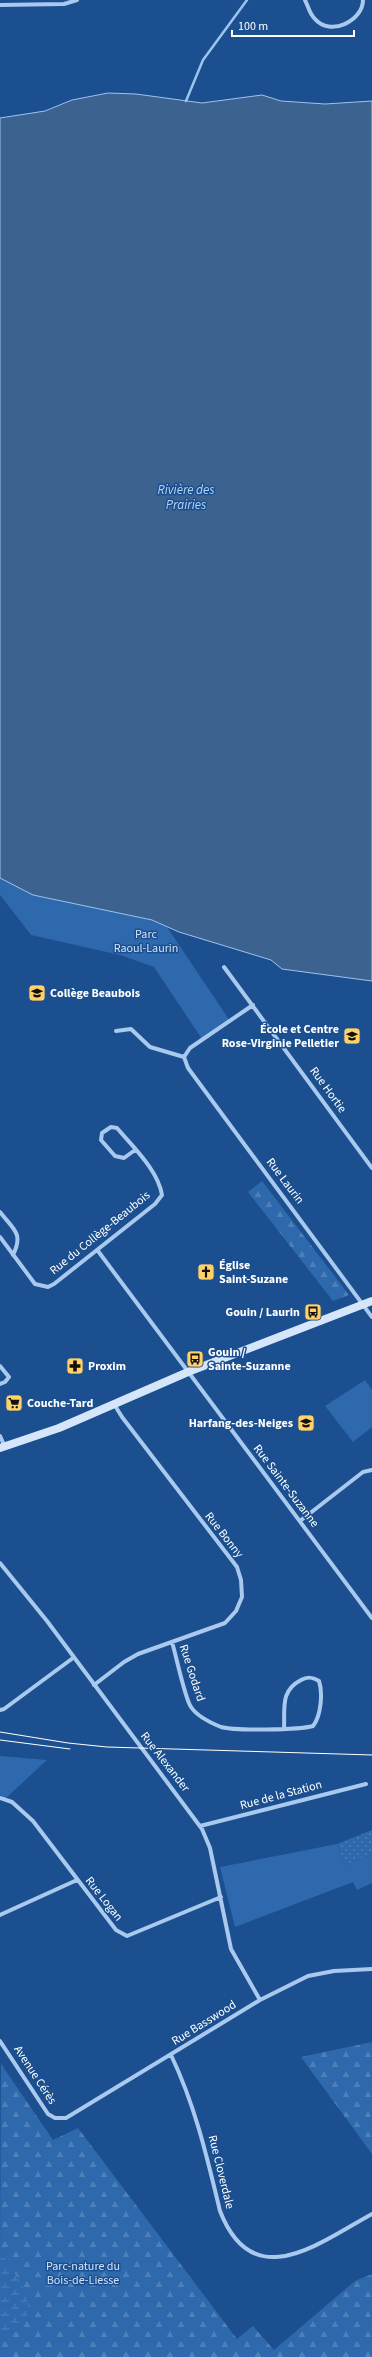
<svg xmlns="http://www.w3.org/2000/svg" width="372" height="2357" font-family="'Source Sans 3',sans-serif">
  <style>
    .green { fill: #2e69ad }
    .forest { fill: url(#forest-firs) }
    .wetland { fill: url(#wetland-marsh) }
    .garden { fill: url(#garden-dots) }
    .water { fill: #3c6290; stroke: #9cc4f0 }
    .lines { fill: none; stroke-linecap: round; stroke-linejoin: round }
    .stream { stroke: #9cc4f0; stroke-width: 2.5 }
    .minor { stroke: #a9c9ee; stroke-width: 4 }
    .secondary { stroke: #d6e6fa; stroke-width: 8 }
    .tram { stroke: #fff; stroke-width: 1 }
    .labels { text-anchor: middle; dominant-baseline: central; stroke-width: 3; stroke-linejoin: round; paint-order: stroke }
    .park-label { font-size: 12px; fill: #cfe3fa; stroke: #1b4f8f }
    .poi-label { font-size: 12px; font-weight: bold; fill: #fff; stroke: #1b4f8f; text-anchor: start }
    .street-label { font-size: 12px; fill: #fff; stroke: #1b4f8f }
    .water-label { font-size: 13px; font-style: italic; fill: #b5d3f5; stroke: #1b4f8f }
  </style>
  <defs>
    <pattern id="forest-firs" width="22" height="20" patternUnits="userSpaceOnUse"><rect width="22" height="20" fill="#2e69ad"/><path d="M5 1l3.5 6h-7zM16 11l3.5 6h-7z" fill="#4d80b9"/></pattern>
    <pattern id="wetland-marsh" width="20" height="14" patternUnits="userSpaceOnUse"><rect width="20" height="14" fill="#2e69ad"/><path d="M1 5h8M5 5V1M11 12h8M15 12V8" fill="none" stroke="#4d80b9"/></pattern>
    <pattern id="garden-dots" width="8" height="8" patternUnits="userSpaceOnUse"><rect width="8" height="8" fill="#2e69ad"/><path d="M2 2h.1M6 6h.1" fill="none" stroke="#4d80b9" stroke-width="1.8" stroke-linecap="round"/></pattern>
  </defs>
  <rect width="100%" height="100%" fill="#1b4f8f"/>
  <path class="green" d="M0 878 33 895 151 920 167 927 230 1021 202 1039 154 967 120 955 31 935 0 895Z
    M365 1380 372 1390V1427L353 1442 325 1406Z
    M0 1756 47 1760 6 1798 0 1795Z
    M337 1844 345 1865 372 1854V1883L357 1890 353 1882 235 1927 220 1867Z"/>
  <path class="forest" d="M262 1181 349 1295 333 1301 248 1192Z
    M372 2042V2154L301 2057Z
    M1 2064 53 2140 78 2128 237 2339 253 2326 274 2350 355 2281 372 2274V2357H0V2333L20 2330 3 2256 0 2255Z"/>
  <path class="wetland" d="M0 2255 3 2256 22 2284 30 2310 20 2330 0 2333Z"/>
  <path class="garden" d="M372 1830V1854L345 1865 337 1844Z"/>
  <path class="water" d="M108 93 136 94 202 103 262 95 281 101 325 104 372 101V981L282 969 271 960 179 932 152 920 33 895 0 878V118L45 111 72 100Z"/>
  <g class="lines">
    <path class="stream" d="M186 101 203 60 247 0"/>
    <path class="minor" d="M305 0C308 6 310 15 315 19 330 37 363 21 363 0
      M0 5 64 4 77 0
      M224 967 372 1168
      M253 1005 190 1048 184 1057 188 1068 372 1317
      M116 1031 131 1029 150 1047 184 1057
      M0 1212C13 1229 24 1233 13 1255
      M0 1237 35 1284 48 1287 54 1284 155 1204 162 1195C158 1170 133 1147 117 1128L111 1127 102 1133 101 1140 115 1156 124 1158 135 1150
      M98 1251 372 1618
      M0 1366 9 1377 5 1382 0 1384
      M0 1436 5 1447
      M300 1521 363 1472 372 1470
      M0 1563 47 1621 202 1829 210 1848 231 1949 260 2000
      M172 1642C176 1655 185 1699 191 1707 197 1716 211 1723 221 1727 235 1731 299 1730 313 1726 321 1716 323 1693 319 1681 313 1677 308 1676 301 1680 280 1691 285 1708 284 1729
      M94 1685 124 1662 138 1654 225 1623 236 1611 242 1597 241 1580 237 1567 122 1417 114 1404
      M0 1710 4 1709 73 1658
      M0 1798 12 1802 33 1821 116 1930 127 1936 221 1897
      M200 1826 366 1784
      M0 1915 77 1880
      M0 2041 48 2114 55 2118H66L260 2000 308 1976 334 1971 372 1969
      M171 2055C195 2105 207 2157 220 2211 253 2296 319 2243 372 2214"/>
    <path class="secondary" d="M0 1448 59 1428 188 1372 372 1301"/>
    <path class="tram" d="M0 1732 68 1743 107 1747 372 1755
      M0 1740 70 1749"/>
  </g>
  <defs>
    <g id="school-square" transform="scale(0.9)"><rect x="-9" y="-9" width="18" height="18" rx="4" fill="#ffd166" stroke="#1b4f8f"/><path d="M0-5L7-2L0 1L-7-2ZM-4 1L0 2.5L4 1V4Q0 6-4 4Z" fill="#111"/></g>
    <g id="church-square" transform="scale(0.9)"><rect x="-9" y="-9" width="18" height="18" rx="4" fill="#ffd166" stroke="#1b4f8f"/><path d="M-1.2-6h2.4v3.5h3.3v2.4h-3.3V6h-2.4V-.1h-3.3v-2.4h3.3Z" fill="#111"/></g>
    <g id="bus-square" transform="scale(0.9)"><rect x="-9" y="-9" width="18" height="18" rx="4" fill="#ffd166" stroke="#1b4f8f"/><path d="M-5-6H5V4H4V6H2V4H-2V6H-4V4H-5ZM-3.5-4V0h7V-4ZM-3.5 1.2v1.5H-2V1.2ZM2 1.2v1.5H3.5V1.2Z" fill="#111"/></g>
    <g id="pharmacy-square" transform="scale(0.9)"><rect x="-9" y="-9" width="18" height="18" rx="4" fill="#ffd166" stroke="#1b4f8f"/><path d="M-2-6h4v4h4v4h-4v4h-4v-4h-4v-4h4Z" fill="#111"/></g>
    <g id="supermarket-square" transform="scale(0.9)"><rect x="-9" y="-9" width="18" height="18" rx="4" fill="#ffd166" stroke="#1b4f8f"/><path d="M-6-5.5h2.5l.6 2H6L4.5 2H-2.5L-4.4-4H-6ZM-1.5 3.2a1.3 1.3 0 1 0 .1 0ZM3 3.2a1.3 1.3 0 1 0 .1 0Z" fill="#111"/></g>
  </defs>
  <g fill-rule="evenodd">
    <use href="#school-square" x="37" y="993"/>
    <use href="#school-square" x="352" y="1036"/>
    <use href="#church-square" x="206" y="1272"/>
    <use href="#bus-square" x="313" y="1312"/>
    <use href="#bus-square" x="195" y="1359"/>
    <use href="#pharmacy-square" x="75" y="1366"/>
    <use href="#supermarket-square" x="14" y="1403"/>
    <use href="#school-square" x="306" y="1423"/>
  </g>
  <g class="labels">
    <g class="park-label">
      <text x="146" y="934">Parc<tspan x="146" dy="14">Raoul-Laurin</tspan></text>
      <text x="83" y="2266">Parc-nature du<tspan x="83" dy="14">Bois-de-Liesse</tspan></text>
    </g>
    <g class="poi-label">
      <text x="50" y="993">Collège Beaubois</text>
      <text x="339" y="1029" text-anchor="end">École et Centre<tspan x="339" dy="14">Rose-Virginie Pelletier</tspan></text>
      <text x="219" y="1265">Église<tspan x="219" dy="14">Saint-Suzane</tspan></text>
      <text x="300" y="1312" text-anchor="end">Gouin / Laurin</text>
      <text x="208" y="1352">Gouin /<tspan x="208" dy="14">Sainte-Suzanne</tspan></text>
      <text x="88" y="1366">Proxim</text>
      <text x="27" y="1403">Couche-Tard</text>
      <text x="293" y="1423" text-anchor="end">Harfang-des-Neiges</text>
    </g>
    <g class="street-label">
      <text transform="translate(328 1090) rotate(54)">Rue Hortie</text>
      <text transform="translate(285 1181) rotate(53)">Rue Laurin</text>
      <text transform="translate(100 1233) rotate(-39)">Rue du Collège-Beaubois</text>
      <text transform="translate(286 1486) rotate(53)">Rue Sainte-Suzanne</text>
      <text transform="translate(224 1535) rotate(52)">Rue Bonny</text>
      <text transform="translate(192 1673) rotate(72)">Rue Godard</text>
      <text transform="translate(165 1762) rotate(52)">Rue Alexander</text>
      <text transform="translate(281 1795) rotate(-15)">Rue de la Station</text>
      <text transform="translate(104 1899) rotate(52)">Rue Logan</text>
      <text transform="translate(204 2023) rotate(-32)">Rue Basswood</text>
      <text transform="translate(35 2075) rotate(57)">Avenue Cérès</text>
      <text transform="translate(221 2172) rotate(76)">Rue Cloverdale</text>
    </g>
    <g class="water-label">
      <text x="186" y="490">Rivière des<tspan x="186" dy="15">Prairies</tspan></text>
    </g>
  </g>
  <path d="M232 30v6h122v-6" fill="none" stroke="#ffffff" stroke-width="2"/>
  <text x="238" y="30" font-size="12" fill="#ffffff" stroke="#1b4f8f" stroke-width="3" paint-order="stroke">100 m</text>
</svg>
